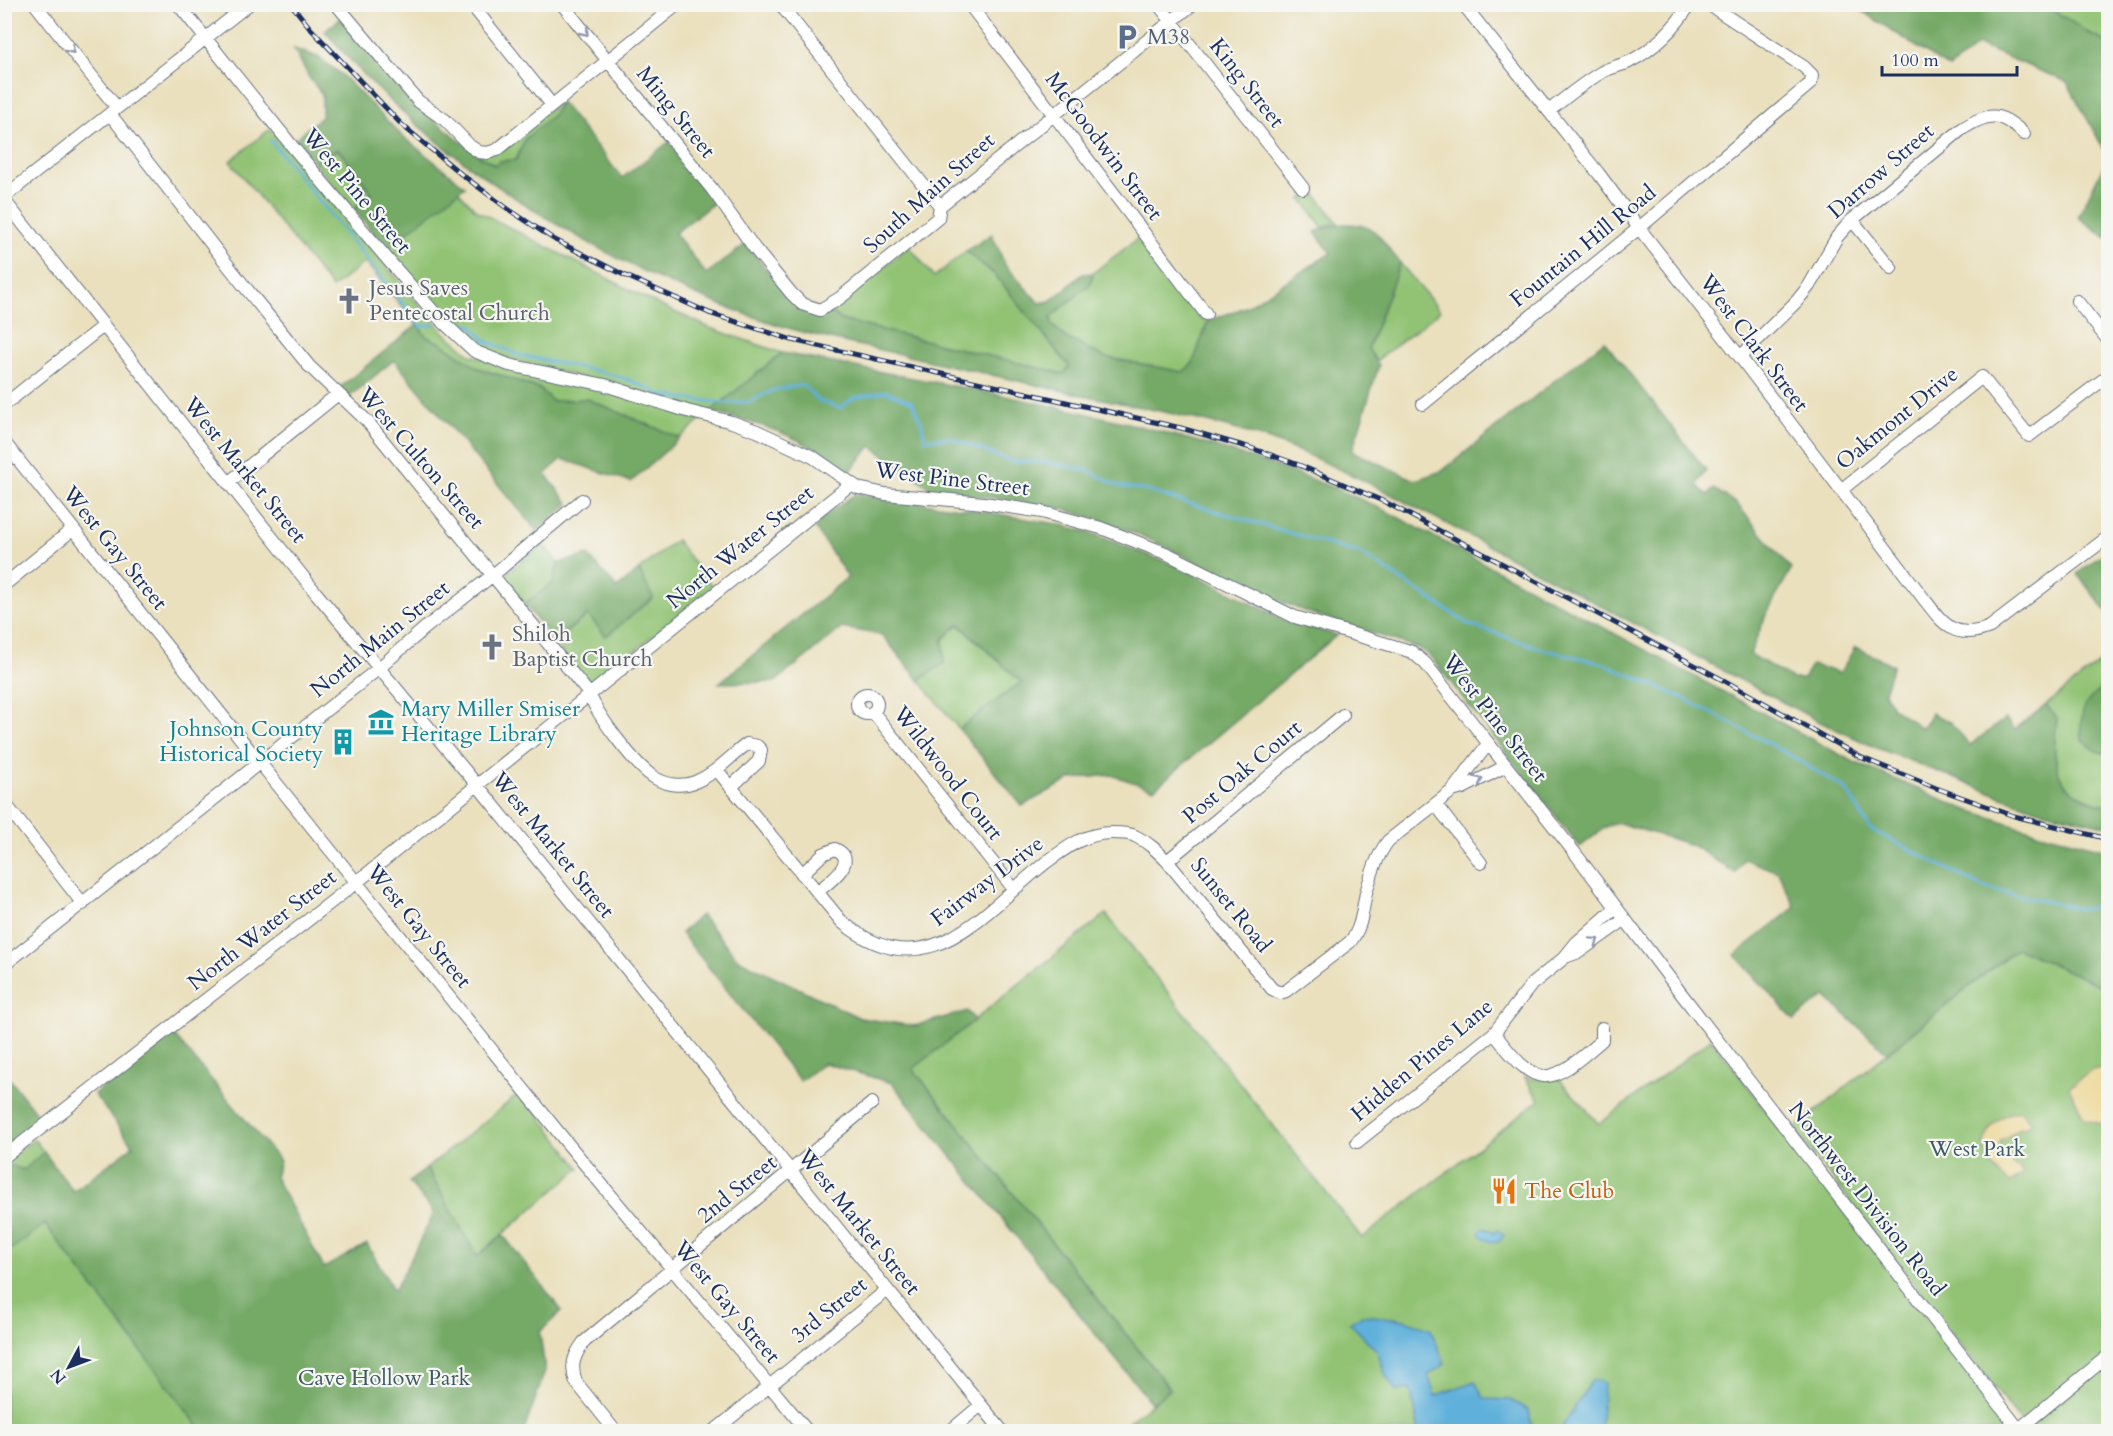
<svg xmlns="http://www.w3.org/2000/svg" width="2113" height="1436" font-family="Cardo,serif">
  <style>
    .green { fill: #92c374; stroke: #567969; stroke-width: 1.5 }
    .forest { fill: #75a966; stroke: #486c62; stroke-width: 1.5 }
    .sand { fill: #eeda9e; stroke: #84847e; stroke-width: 1.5 }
    .water { fill: #5fb0da; stroke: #3d709c; stroke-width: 1.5 }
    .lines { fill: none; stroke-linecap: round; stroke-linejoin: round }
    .stream { stroke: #5fb0da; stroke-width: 3 }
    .minor-casing { stroke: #636d7f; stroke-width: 14 }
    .minor { stroke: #fff; stroke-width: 12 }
    .rail-casing { stroke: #1b2f5e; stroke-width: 5 }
    .rail { stroke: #f6f6f2; stroke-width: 3; stroke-dasharray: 9; stroke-linecap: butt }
    .oneway { stroke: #8d97ae }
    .labels { text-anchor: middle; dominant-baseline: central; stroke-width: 4.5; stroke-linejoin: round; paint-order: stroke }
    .service-label { font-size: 22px; fill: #4e5e75; stroke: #f6f6f2; text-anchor: start }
    .street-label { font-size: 22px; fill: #1b2f5e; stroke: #f6f6f2 }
    .worship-label { font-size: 22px; fill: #5b616d; stroke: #f6f6f2; text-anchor: start }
    .culture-label { font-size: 22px; fill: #0d838f; stroke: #f6f6f2; text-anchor: start }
    .park-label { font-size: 22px; fill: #3f5b65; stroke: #f6f6f2 }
    .food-label { font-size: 22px; fill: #c56008; stroke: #f6f6f2; text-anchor: start }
  </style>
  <rect width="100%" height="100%" fill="#f6f6f2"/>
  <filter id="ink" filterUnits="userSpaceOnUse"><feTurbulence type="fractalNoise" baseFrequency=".0167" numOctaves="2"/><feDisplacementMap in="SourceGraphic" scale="12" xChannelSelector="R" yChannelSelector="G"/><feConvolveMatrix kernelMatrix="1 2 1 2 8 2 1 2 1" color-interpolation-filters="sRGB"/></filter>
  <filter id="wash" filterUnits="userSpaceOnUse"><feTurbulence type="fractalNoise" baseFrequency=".008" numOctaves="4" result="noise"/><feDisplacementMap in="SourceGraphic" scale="24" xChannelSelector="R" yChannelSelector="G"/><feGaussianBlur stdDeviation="1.35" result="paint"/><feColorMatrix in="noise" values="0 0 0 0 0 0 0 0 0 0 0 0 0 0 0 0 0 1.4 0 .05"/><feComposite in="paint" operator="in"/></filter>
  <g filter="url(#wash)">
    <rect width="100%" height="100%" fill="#eae0bd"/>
    <path class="green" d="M2045 5H2108V42L2093 36Z
      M561 102 553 115 525 139 516 160 500 161 495 165 478 155Z
      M270 129 430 317 445 333 471 355 592 386 701 420 680 438 587 399 552 401 540 389 478 368 441 343 427 337 365 262 332 288 230 161Z
      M337 149 372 193 354 209 315 163Z
      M458 191 476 210 659 305 710 328 782 353 710 412 496 355 480 348 467 338 386 249Z
      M1313 191 1339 224H1332L1323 228 1302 199Z
      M1141 236 1198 314 1203 320 1208 321 1193 363 1183 372 1104 357 1066 338 1052 325 1051 317 1090 284 1093 273Z
      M909 246 934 277 966 251 995 275 1069 366 1064 374 841 320 831 311Z
      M1400 263 1440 311 1376 361 1368 349Z
      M676 540 713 587 593 685 587 683 554 642 588 615 606 636 653 598 639 570Z
      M543 545 558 563 553 583 524 604 506 582 505 577 508 572Z
      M958 624 1022 682 959 729 919 680 944 663 943 639Z
      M2108 656V685L2102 688 2097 751 2108 754V807C2095 802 2077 797 2067 786 2051 770 2054 738 2057 718L2046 705Z
      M1106 914 1362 1238 1539 1100 1524 1076 1533 1079H1559L1599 1124 1711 1039 2013 1431H1117L1170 1389 913 1069Z
      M2017 948 2108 989V1431H2028L1794 1129Z
      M521 1092 580 1168 477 1256 427 1168Z
      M34 1139 44 1152 24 1170 10 1166 5 1170V1162Z
      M45 1224 202 1431 5 1432V1254Z"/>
    <path class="forest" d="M1853 5H2045L2093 36 2108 42V237L2107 238 2078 217 2108 157 2067 82 1978 45 1949 68Z
      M342 17 419 107 478 155 495 165 500 161 516 160 525 139 553 115 561 102 622 178 670 141 715 202 675 233 706 274 746 244 787 295 826 312 831 311 841 320 1064 374 1069 366 995 275 966 251 992 234 1005 265 1039 303 1050 301 1083 274 1093 273 1090 284 1051 317 1052 325 1066 338 1104 357 1183 372 1193 363 1208 321 1248 306 1331 253 1315 232C1332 224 1355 220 1372 230 1380 234 1393 255 1400 263L1368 349 1379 365 1352 451 1415 480 1442 471 1604 341 1706 470 1697 485 1707 495 1714 489 1736 503 1791 569 1766 615 1750 654 1792 679H1803L1812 665 1840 673 1855 647 1893 665 1884 692 1892 707 1920 727 1927 722 1931 713 1950 722 1970 745 2005 719 2015 729 2046 705 2057 718C2054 738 2051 770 2067 786 2077 797 2094 802 2108 807V826L2040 810 2005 798 1877 748 1820 722 1377 487C1338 469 1300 450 1258 436 1202 419 1145 408 1087 396 1026 383 965 369 904 355 867 347 830 340 795 330 628 282 435 166 325 31Z
      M294 49 318 57 342 75 402 136 465 186 386 249 354 209 372 193 338 149 315 163 295 139 322 116V94L310 79Z
      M417 325 427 337 441 343 478 368 540 389 552 401 587 399 680 438 631 482 562 459 545 474 569 504 537 531 394 360 349 397 339 388Z
      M782 353C963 389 1149 416 1321 483 1344 491 1366 502 1388 512L1854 762 1965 809 2036 832 2108 850V989L2017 948 1887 1053 1825 996 1794 1020 1735 955 1795 907 1778 872 1744 859 1735 873 1692 845 1619 823 1607 826 1580 847 1430 656 1418 648 1304 611 1270 597 1142 536 1102 521 1060 508 988 497 936 492 871 446 849 473C838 465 827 456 815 449 782 430 746 420 710 412Z
      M855 494 968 509 1057 524 1085 531 1182 568 1287 621 1337 635 1154 789 1111 775 1071 779 1022 806 959 729 1021 682 959 624 943 639 944 663 919 680 882 635 842 628 775 682 719 683 848 577 813 525Z
      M2106 551 2108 554V613L2077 574Z
      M588 555 617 588 639 570 653 598 606 636 588 615 554 641 524 604 553 583 558 563Z
      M2108 685V754L2097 751 2082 740C2078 714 2085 697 2108 685Z
      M701 915 738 959 860 1018 914 1026 967 1011 975 1020 913 1069 1170 1389 1152 1404 892 1083 824 1063 800 1081 681 933Z
      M173 1034 280 1161 275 1177 324 1268 367 1244 394 1291 434 1213 409 1182 427 1168 477 1256 503 1235 562 1311 540 1332 545 1371 524 1431H202L45 1224 5 1254V1170L10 1165 24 1170 44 1152 73 1191 133 1146 94 1094Z
      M5 1073 43 1122 5 1152Z"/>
    <path class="sand" d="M2108 1067V1125L2085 1120 2069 1087 2093 1070Z
      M2020 1110 2031 1123 2024 1128H2020L2000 1142V1147L2015 1167 2019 1168 2023 1174 2010 1183C1974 1159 1977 1121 2020 1110Z"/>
    <path class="water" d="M1483 1227 1494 1233 1497 1230 1504 1235C1498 1249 1488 1241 1479 1234Z
      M1362 1315 1401 1319 1430 1328 1445 1364 1428 1375 1435 1396 1475 1381 1484 1399 1510 1400 1529 1410 1532 1431H1418L1417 1418 1410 1389 1396 1391 1386 1376 1377 1351 1350 1323Z
      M1593 1379 1604 1383 1600 1431H1559Z"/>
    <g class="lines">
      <path class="stream" d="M271 141 421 326 433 325
        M456 325 470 324 486 341 519 355 602 372 632 381 660 394 685 399 728 403 750 402 773 390 803 385 819 401 841 408 853 398 886 391 912 402 921 422 925 439 952 438 1013 462 1039 461 1087 470 1119 486 1144 490 1362 554 1470 625 1546 650 1602 663 1681 697 1779 749 1846 789 1870 829 1985 888 2081 909 2108 906"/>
    </g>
  </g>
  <g filter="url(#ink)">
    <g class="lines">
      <g class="minor-casing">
        <path id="minor" d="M35 4 117 108
          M178 4 292 146 389 261 440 319 474 351 509 365 605 385 687 411 732 422 757 431 813 457 858 488 885 494 984 503 1042 512 1101 528 1168 554 1295 617 1400 648 1412 652 1425 663 1578 857 1680 992 2021 1432
          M336 4 418 101 445 120 470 146 479 152 487 153 497 150 678 4
          M471 4 552 105
          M562 4 712 189 755 249 791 293 802 304 820 310 840 298 938 218 940 206 1193 4
          M780 4 940 206
          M969 4 1206 314
          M1158 4 1303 188
          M1463 4 1599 174 1639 228 1740 357 1924 599C1944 625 1955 641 1990 627L2108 537
          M1549 111C1566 97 1583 83 1602 72 1610 67 1620 66 1629 62 1653 50 1675 28 1690 4
          M110 114 241 282 309 366 367 421 590 695C597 715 636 767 655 778 667 785 682 787 695 782 716 774 729 757 747 744L757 746 761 750 759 761 731 787
          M4 197 249 4
          M4 200 316 593 478 786 1003 1432
          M1852 220 1891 268
          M2077 301 2108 340
          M1740 357 1796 302 1809 286 1837 237 1852 220 1962 129C1989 112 2000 111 2024 134
          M1423 404 1639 228 1811 83 1812 75 1804 67 1708 4
          M4 405 103 326
          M4 442 260 763 563 1138 808 1432
          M228 483 338 394
          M1841 490 1982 377 2029 436 2108 376
          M4 585 73 529
          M857 704a10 10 0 1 1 20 0a10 10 0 1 1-20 0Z
          M873 712 1013 888
          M717 770 842 922C926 991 980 915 1044 864 1066 848 1084 833 1112 833 1119 833 1129 833 1135 836 1148 842 1157 851 1167 861L1272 989 1280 993 1286 991 1350 942C1362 928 1362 911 1366 893 1371 875 1377 855 1388 841L1452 791 1488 744
          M1452 791 1463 788 1506 766
          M4 802 83 904
          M1436 805 1481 863
          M1167 861 1343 715
          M802 874 823 854 835 849C861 860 828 883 817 892
          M1565 957 1579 952 1624 920
          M4 965 378 669 425 628 493 575 582 500
          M1494 1033C1539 1092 1548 1087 1602 1040V1028
          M1357 1142 1494 1033 1532 984 1564 958 1576 943 1616 908
          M4 1157 357 882 851 484
          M2019 1429 2108 1356
          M616 1432 576 1382C570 1366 574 1355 584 1342L872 1103
          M713 1432 887 1290
          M949 1432 981 1405"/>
      </g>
      <use href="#minor" class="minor"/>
      <g class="rail-casing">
        <path id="rail" d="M291 4 311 29 402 125 461 174 508 209 555 240 624 275 709 313 792 340 1181 428 1251 448 1299 465 1385 502 1725 681 1860 757 1936 788 2014 816 2108 839"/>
      </g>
      <use href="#rail" class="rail"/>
    </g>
    <defs><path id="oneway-chevron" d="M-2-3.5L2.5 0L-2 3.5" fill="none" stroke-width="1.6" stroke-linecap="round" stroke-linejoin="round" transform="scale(1.5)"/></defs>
    <g class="oneway">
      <use href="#oneway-chevron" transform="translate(585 32) rotate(51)"/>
      <use href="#oneway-chevron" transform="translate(71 50) rotate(51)"/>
      <use href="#oneway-chevron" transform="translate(1479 780) rotate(-28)"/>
      <use href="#oneway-chevron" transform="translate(1595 941) rotate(-35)"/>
    </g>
  </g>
  <defs>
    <g id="parking-bare" transform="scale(2.07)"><path d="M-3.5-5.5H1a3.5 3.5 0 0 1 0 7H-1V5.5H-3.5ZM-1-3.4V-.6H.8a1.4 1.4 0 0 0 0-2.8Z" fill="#5c6f8a" stroke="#f6f6f2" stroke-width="2.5" paint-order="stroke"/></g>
    <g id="church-bare" transform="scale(2.07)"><path d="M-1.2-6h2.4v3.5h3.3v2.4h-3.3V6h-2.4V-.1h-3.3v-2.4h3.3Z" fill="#6b7280" stroke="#f6f6f2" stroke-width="2.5" paint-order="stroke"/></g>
    <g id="museum-bare" transform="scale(2.07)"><path d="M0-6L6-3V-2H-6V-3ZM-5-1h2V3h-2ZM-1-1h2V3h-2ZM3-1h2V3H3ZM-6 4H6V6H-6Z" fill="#0f9aa8" stroke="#f6f6f2" stroke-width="2.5" paint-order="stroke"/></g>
    <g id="building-bare" transform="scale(2.07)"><path d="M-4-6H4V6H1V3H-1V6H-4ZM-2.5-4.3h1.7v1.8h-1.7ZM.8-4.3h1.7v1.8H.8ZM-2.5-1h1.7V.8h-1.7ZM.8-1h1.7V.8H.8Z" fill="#0f9aa8" stroke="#f6f6f2" stroke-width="2.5" paint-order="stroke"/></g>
    <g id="restaurant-bare" transform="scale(2.07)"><path d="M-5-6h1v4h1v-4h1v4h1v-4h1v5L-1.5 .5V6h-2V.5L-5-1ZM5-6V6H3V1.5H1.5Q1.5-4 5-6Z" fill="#e8710a" stroke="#f6f6f2" stroke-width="2.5" paint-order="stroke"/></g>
  </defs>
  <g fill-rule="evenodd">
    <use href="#parking-bare" x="1127" y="37"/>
    <use href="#church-bare" x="349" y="301"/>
    <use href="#church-bare" x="492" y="647"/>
    <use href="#museum-bare" x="381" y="722"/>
    <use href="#building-bare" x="343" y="742"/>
    <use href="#restaurant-bare" x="1504" y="1191"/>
  </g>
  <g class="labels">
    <g class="service-label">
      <text x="1147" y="37">M38</text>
    </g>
    <g class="street-label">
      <text transform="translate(1247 83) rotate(52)">King Street</text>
      <text transform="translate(676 112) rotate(51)">Ming Street</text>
      <text transform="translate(1104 146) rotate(53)">McGoodwin Street</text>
      <text transform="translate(1881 171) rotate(-41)">Darrow Street</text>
      <text transform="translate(357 191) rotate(50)">West Pine Street</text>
      <text transform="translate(929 193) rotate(-42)">South Main Street</text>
      <text transform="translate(1583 246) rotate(-39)">Fountain Hill Road</text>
      <text transform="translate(1754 343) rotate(53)">West Clark Street</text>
      <text transform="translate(1897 418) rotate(-39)">Oakmont Drive</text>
      <text transform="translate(421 458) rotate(49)">West Culton Street</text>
      <text transform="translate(245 470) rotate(51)">West Market Street</text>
      <text transform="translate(952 479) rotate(7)">West Pine Street</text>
      <text transform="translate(740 547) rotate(-39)">North Water Street</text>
      <text transform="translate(115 548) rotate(51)">West Gay Street</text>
      <text transform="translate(380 639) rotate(-39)">North Main Street</text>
      <text transform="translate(1495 718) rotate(52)">West Pine Street</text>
      <text transform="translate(1242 772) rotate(-40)">Post Oak Court</text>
      <text transform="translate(948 773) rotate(52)">Wildwood Court</text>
      <text transform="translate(553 845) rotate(51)">West Market Street</text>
      <text transform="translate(987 881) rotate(-37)">Fairway Drive</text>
      <text transform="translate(1231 905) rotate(51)">Sunset Road</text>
      <text transform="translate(419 926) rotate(51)">West Gay Street</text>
      <text transform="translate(262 930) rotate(-38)">North Water Street</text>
      <text transform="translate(1422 1060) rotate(-40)">Hidden Pines Lane</text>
      <text transform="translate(737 1189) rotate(-39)">2nd Street</text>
      <text transform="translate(1867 1199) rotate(52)">Northwest Division Road</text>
      <text transform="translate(859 1222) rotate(51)">West Market Street</text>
      <text transform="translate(727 1302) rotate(50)">West Gay Street</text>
      <text transform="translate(829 1310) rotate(-39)">3rd Street</text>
    </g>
    <g class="worship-label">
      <text x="369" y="288">Jesus Saves<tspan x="369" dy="25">Pentecostal Church</tspan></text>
      <text x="512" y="634">Shiloh<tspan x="512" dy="25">Baptist Church</tspan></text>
    </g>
    <g class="culture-label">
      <text x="401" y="709">Mary Miller Smiser<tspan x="401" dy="25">Heritage Library</tspan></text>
      <text x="323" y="729" text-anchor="end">Johnson County<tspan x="323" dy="25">Historical Society</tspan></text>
    </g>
    <g class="park-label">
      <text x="1977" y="1149">West Park</text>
      <text x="384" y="1378">Cave Hollow Park</text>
    </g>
    <g class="food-label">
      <text x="1524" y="1191">The Club</text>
    </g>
  </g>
  <rect width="2113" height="1436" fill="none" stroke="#f6f6f2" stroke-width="24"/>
  <g transform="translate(69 1367) rotate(229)" stroke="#f6f6f2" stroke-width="4.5" paint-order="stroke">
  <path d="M0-4.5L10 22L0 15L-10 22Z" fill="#1b2f5e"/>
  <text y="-9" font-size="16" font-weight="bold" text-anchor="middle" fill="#1b2f5e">N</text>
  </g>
  <path d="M1882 66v9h135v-9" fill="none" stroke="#1b2f5e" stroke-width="3"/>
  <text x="1891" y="66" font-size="18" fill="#1b2f5e" stroke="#f6f6f2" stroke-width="4.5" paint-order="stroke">100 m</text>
</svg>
